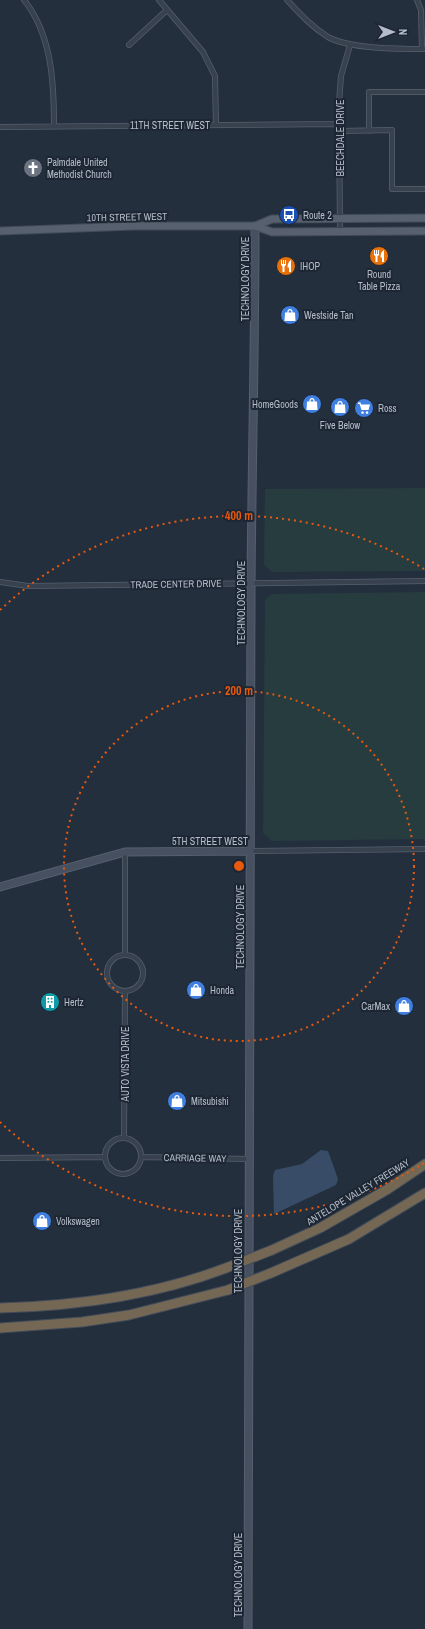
<svg xmlns="http://www.w3.org/2000/svg" width="425" height="1629" font-family="'Archivo Narrow',sans-serif">
  <style>
    .green { fill: #263c3f }
    .water { fill: #394c67 }
    .lines { fill: none; stroke-linecap: round; stroke-linejoin: round }
    .street-casing { stroke: #565f6c; stroke-width: 6 }
    .secondary-casing { stroke: #565f6c; stroke-width: 9 }
    .primary-casing { stroke: #414a57; stroke-width: 9 }
    .highway-casing { stroke: #434c59; stroke-width: 11 }
    .street { stroke: #38414e; stroke-width: 4.5 }
    .secondary { stroke: #465061; stroke-width: 7 }
    .primary { stroke: #56606e; stroke-width: 7 }
    .highway { stroke: #746855; stroke-width: 9 }
    .highway-bridge-casing { stroke: #434c59; stroke-width: 11; stroke-linecap: butt }
    .highway-bridge { stroke: #746855; stroke-width: 9 }
    .ring { fill: none; stroke: #e8590c; stroke-width: 2; stroke-dasharray: 2 4 }
    .labels { text-anchor: middle; dominant-baseline: central; stroke-width: 4; stroke-linejoin: round; paint-order: stroke }
    .street-label { font-size: 10px; fill: #b4bcc9; stroke: #1d2633 }
    .poi-label { font-size: 10px; fill: #b4bcc9; stroke: #1d2633; text-anchor: start }
    .centre { fill: #e8590c; stroke: #1d2633; stroke-width: 2 }
    .ring-label { font-size: 12px; text-anchor: middle; font-weight: bold; fill: #e8590c; stroke: #1d2633; stroke-width: 4; stroke-linejoin: round; paint-order: stroke }
  </style>
  <rect width="100%" height="100%" fill="#242f3e"/>
  <path class="green" d="M425 488V571L272 572 264 565 265 489Z
    M425 592V839L272 841 263 833 265 600 272 594Z"/>
  <path class="water" d="M321 1150 328 1151 338 1179 336 1185 274 1214 273 1176 275 1170 302 1164Z"/>
  <g class="lines">
    <g class="street-casing">
      <path id="street" d="M24 0C52 35 54 83 54 126
        M159 0 203 52 215 76 216 125
        M287 0C300 14 312 27 328 37 350 49 399 49 425 49
        M417 0 421 10 422 49
        M129 45 167 10
        M0 127 339 124
        M340 131 392 130V189H425
        M369 131V92H425
        M340 232 339 103 341 76 350 45
        M0 582 28 586 425 581
        M250 851 425 849
        M125 954V852
        M107 973a18 18 0 1 1 36 0a18 18 0 1 1-36 0Z
        M124 1137 125 992
        M105 1156a18 18 0 1 1 36 0a18 18 0 1 1-36 0Z
        M142 1157 249 1159
        M0 1158 104 1157"/>
    </g>
    <g class="secondary-casing">
      <path id="secondary" d="M0 887 125 852 250 851
        M248 1629 251 583C252 464 255 345 255 226"/>
    </g>
    <g class="primary-casing">
      <path id="primary" d="M255 226 272 219 425 218
        M0 231 134 226H255L272 232 425 231"/>
    </g>
    <g class="highway-casing">
      <path id="highway" d="M272 1250 320 1228 388 1189 425 1164
        M271 1273 349 1239 425 1193
        M0 1308C76 1306 155 1295 226 1268
        M0 1328 82 1322 129 1315 228 1290"/>
    </g>
    <use href="#street" class="street"/>
    <use href="#secondary" class="secondary"/>
    <use href="#primary" class="primary"/>
    <use href="#highway" class="highway"/>
    <g class="highway-bridge-casing">
      <path id="highway-bridge" d="M226 1268 272 1250
        M228 1290 271 1273"/>
    </g>
    <use href="#highway-bridge" class="highway-bridge"/>
  </g>
  <g class="ring">
    <circle cx="239" cy="866" r="175"/>
    <path d="M424 1163A350 350 0 0 1 0 1122M0 610A350 350 0 0 1 424 569"/>
  </g>
  <defs>
    <g id="church-disc" transform="scale(1)"><circle r="9.5" fill="#6b7280" stroke="#1d2633"/><path d="M-1.2-6h2.4v3.5h3.3v2.4h-3.3V6h-2.4V-.1h-3.3v-2.4h3.3Z" fill="#fff"/></g>
    <g id="bus-disc" transform="scale(1)"><circle r="9.5" fill="#1a4fb4" stroke="#1d2633"/><path d="M-5-6H5V4H4V6H2V4H-2V6H-4V4H-5ZM-3.5-4V0h7V-4ZM-3.5 1.2v1.5H-2V1.2ZM2 1.2v1.5H3.5V1.2Z" fill="#fff"/></g>
    <g id="restaurant-disc" transform="scale(1)"><circle r="9.5" fill="#e8710a" stroke="#1d2633"/><path d="M-5-6h1v4h1v-4h1v4h1v-4h1v5L-1.5 .5V6h-2V.5L-5-1ZM5-6V6H3V1.5H1.5Q1.5-4 5-6Z" fill="#fff"/></g>
    <g id="shop-disc" transform="scale(1)"><circle r="9.5" fill="#3f7fe0" stroke="#1d2633"/><path d="M-5-2.5h2.3a2.7 3.5 0 0 1 5.4 0H5L5.5 6h-11ZM-1.5-2.5h3a1.5 2.3 0 0 0-3 0Z" fill="#fff"/></g>
    <g id="supermarket-disc" transform="scale(1)"><circle r="9.5" fill="#3f7fe0" stroke="#1d2633"/><path d="M-6-5.5h2.5l.6 2H6L4.5 2H-2.5L-4.4-4H-6ZM-1.5 3.2a1.3 1.3 0 1 0 .1 0ZM3 3.2a1.3 1.3 0 1 0 .1 0Z" fill="#fff"/></g>
    <g id="building-disc" transform="scale(1)"><circle r="9.5" fill="#0f9aa8" stroke="#1d2633"/><path d="M-4-6H4V6H1V3H-1V6H-4ZM-2.5-4.3h1.7v1.8h-1.7ZM.8-4.3h1.7v1.8H.8ZM-2.5-1h1.7V.8h-1.7ZM.8-1h1.7V.8H.8Z" fill="#fff"/></g>
  </defs>
  <g fill-rule="evenodd">
    <use href="#church-disc" x="33" y="168"/>
    <use href="#bus-disc" x="289" y="215"/>
    <use href="#restaurant-disc" x="379" y="256"/>
    <use href="#restaurant-disc" x="286" y="266"/>
    <use href="#shop-disc" x="290" y="315"/>
    <use href="#shop-disc" x="312" y="404"/>
    <use href="#shop-disc" x="340" y="407"/>
    <use href="#supermarket-disc" x="364" y="408"/>
    <use href="#shop-disc" x="196" y="990"/>
    <use href="#building-disc" x="50" y="1002"/>
    <use href="#shop-disc" x="404" y="1006"/>
    <use href="#shop-disc" x="177" y="1101"/>
    <use href="#shop-disc" x="42" y="1221"/>
  </g>
  <g class="labels">
    <g class="street-label">
      <text x="170" y="125">11TH STREET WEST</text>
      <text transform="translate(340 138) rotate(-90)">BEECHDALE DRIVE</text>
      <text transform="translate(127 217) rotate(-1)">10TH STREET WEST</text>
      <text transform="translate(245 279) rotate(-90)">TECHNOLOGY DRIVE</text>
      <text transform="translate(176 584) rotate(-1)">TRADE CENTER DRIVE</text>
      <text transform="translate(241 603) rotate(-90)">TECHNOLOGY DRIVE</text>
      <text x="210" y="841">5TH STREET WEST</text>
      <text transform="translate(240 927) rotate(-90)">TECHNOLOGY DRIVE</text>
      <text transform="translate(125 1064) rotate(-90)">AUTO VISTA DRIVE</text>
      <text transform="translate(195 1158) rotate(1)">CARRIAGE WAY</text>
      <text transform="translate(358 1192) rotate(-31)">ANTELOPE VALLEY FREEWAY</text>
      <text transform="translate(238 1251) rotate(-90)">TECHNOLOGY DRIVE</text>
      <text transform="translate(238 1575) rotate(-90)">TECHNOLOGY DRIVE</text>
    </g>
    <g class="poi-label">
      <text x="47" y="162">Palmdale United<tspan x="47" dy="12">Methodist Church</tspan></text>
      <text x="303" y="215">Route 2</text>
      <text x="300" y="266">IHOP</text>
      <text x="379" y="274" text-anchor="middle">Round<tspan x="379" dy="12">Table Pizza</tspan></text>
      <text x="304" y="315">Westside Tan</text>
      <text x="298" y="404" text-anchor="end">HomeGoods</text>
      <text x="378" y="408">Ross</text>
      <text x="340" y="425" text-anchor="middle">Five Below</text>
      <text x="210" y="990">Honda</text>
      <text x="64" y="1002">Hertz</text>
      <text x="390" y="1006" text-anchor="end">CarMax</text>
      <text x="191" y="1101">Mitsubishi</text>
      <text x="56" y="1221">Volkswagen</text>
    </g>
  </g>
  <circle cx="239" cy="866" r="6" class="centre"/>
  <g class="ring-label">
    <text x="239" y="520">400 m</text>
    <text x="239" y="695">200 m</text>
  </g>
  <g transform="translate(393 32) rotate(90)" stroke="#1d2633" stroke-width="3" paint-order="stroke">
  <path d="M0-3L7 15L0 10L-7 15Z" fill="#b4bcc9"/>
  <text y="-6" font-size="11" font-weight="bold" text-anchor="middle" fill="#b4bcc9">N</text>
  </g>
</svg>
